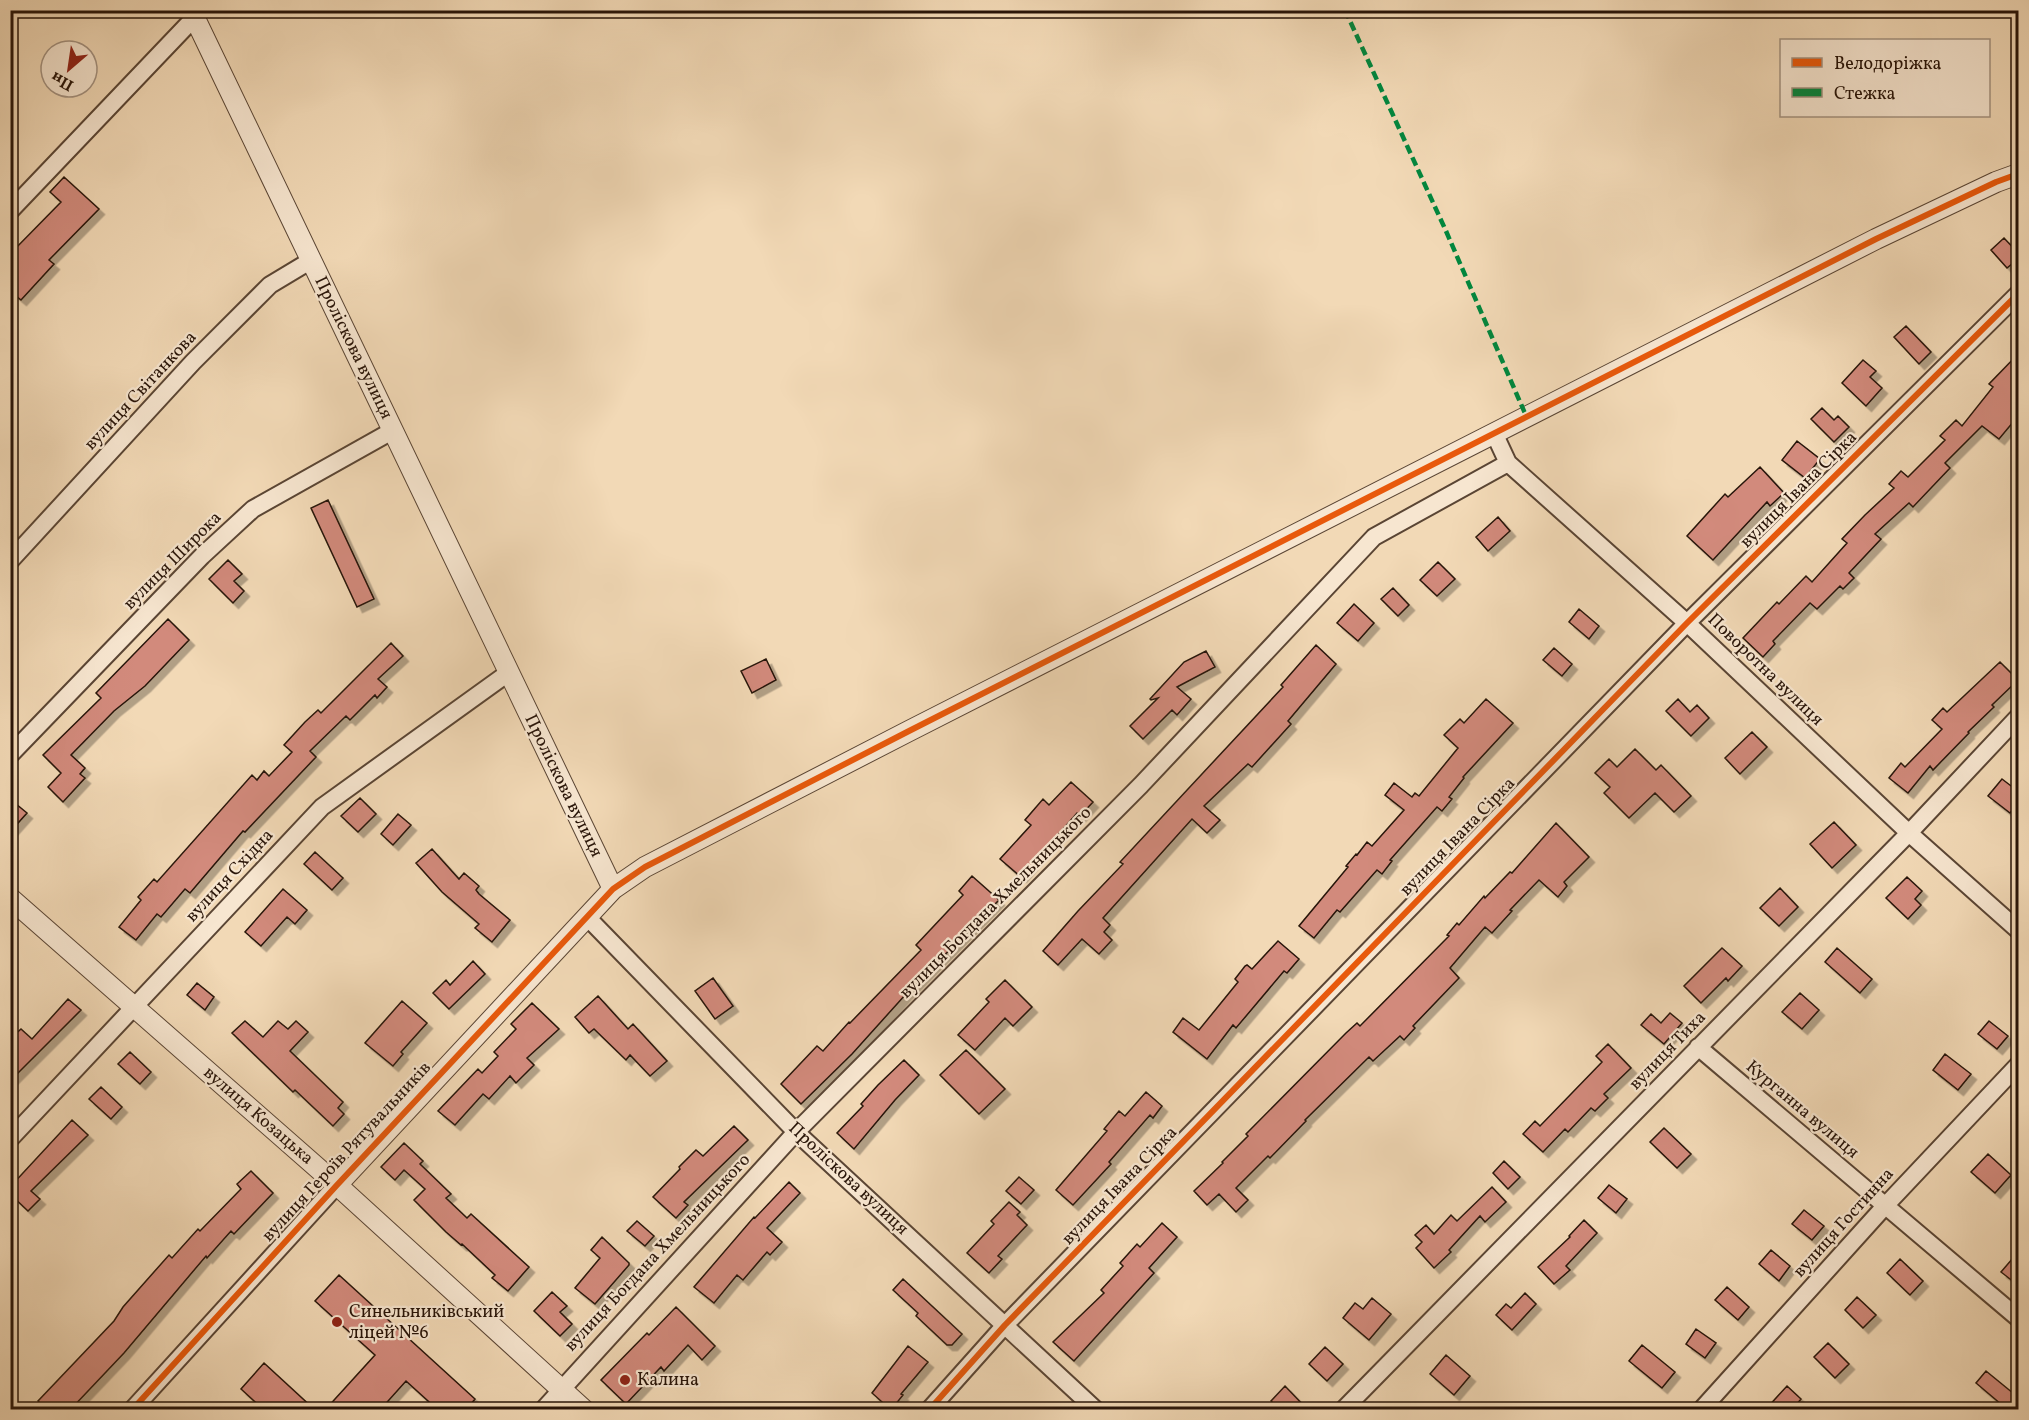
<svg xmlns="http://www.w3.org/2000/svg" width="2029" height="1420" font-family="Vollkorn,serif">
  <style>
    .building { fill: #d28a7b; stroke: #281408; stroke-width: 1.5; filter: url(#shadow) }
    .lines { fill: none; stroke-linecap: round; stroke-linejoin: round }
    .minor-casing { stroke: #5a4534; stroke-width: 20 }
    .tertiary-casing { stroke: #5a4534; stroke-width: 22 }
    .minor { stroke: #f7e6d0; stroke-width: 16 }
    .tertiary { stroke: #f7e6d0; stroke-width: 20 }
    .quiet { stroke: #00873e; stroke-width: 4.5; stroke-dasharray: 9 4.5; stroke-linecap: butt }
    .cycleway-casing { stroke: #f7e6d0; stroke-width: 10 }
    .cycleway { stroke: #e8590c; stroke-width: 6 }
    .poi-dot { fill: #8f2418; stroke: #f7e6d0; stroke-width: 2 }
    .labels { text-anchor: middle; dominant-baseline: central; stroke-width: 4.5; stroke-linejoin: round; paint-order: stroke }
    .street-label { font-size: 18px; fill: #281408; stroke: #f7e6d0 }
    .poi-label { font-size: 18px; fill: #281408; stroke: #f7e6d0; text-anchor: start }
  </style>
  <defs>
    <filter id="shadow"><feDropShadow dx="5.5" dy="5.5" stdDeviation="0" flood-color="#0004"/></filter>
  </defs>
  <rect width="100%" height="100%" fill="#f2d9b6"/>
  <filter id="stains"><feTurbulence type="fractalNoise" baseFrequency=".00333" numOctaves="4"/><feColorMatrix values="0 0 0 0 .2 0 0 0 0 .09 0 0 0 0 .02 0 0 0 .5 -.17"/></filter>
  <radialGradient id="worn" r=".72"><stop offset=".6" stop-color="#630" stop-opacity="0"/><stop offset="1" stop-color="#630" stop-opacity=".3"/></radialGradient>
  <path class="building" d="M64 177 99 209 49 260 54 264 21 300 10 291V254L61 202 50 192Z
    M2004 238 2019 254V258L2007 268 1991 250Z
    M1906 326 1931 352 1919 364 1894 337Z
    M2019 353V415L1999 439 1982 426 1945 463 1950 468 1913 507 1909 503 1875 534 1881 539 1849 573 1854 578 1843 589 1840 586 1817 609 1810 603 1773 641 1775 644 1763 657 1743 638 1777 602 1779 604 1806 576 1812 582 1847 543 1842 539 1865 515 1894 488 1889 484 1901 471 1908 477 1945 440 1940 436 1956 420 1962 426 1993 387 1989 384Z
    M1863 360 1876 371 1870 377 1882 388 1866 406 1842 383Z
    M1822 408 1834 420 1838 416 1849 427 1834 442 1811 419Z
    M1797 441 1820 459 1805 478 1782 460Z
    M1760 467 1784 493 1770 506 1767 502 1713 560 1687 536 1725 494 1728 497Z
    M328 500 374 599 357 607 311 508Z
    M1498 517 1510 531 1488 551 1476 537Z
    M228 560 242 574 234 581 244 591 233 603 209 579Z
    M1438 562 1455 579 1437 596 1420 580Z
    M1393 588 1409 605 1398 616 1381 599Z
    M1354 604 1374 623 1358 641 1337 623Z
    M1579 609 1599 626 1589 639 1569 622Z
    M168 619 189 640 145 686 114 711 71 755 85 768 80 774 85 778 63 802 48 787 61 773 43 755 101 698 96 693Z
    M391 643 403 656 378 679 387 687 377 698 375 695 350 720 346 716 310 751 316 757 245 832 243 831 190 893 185 889 161 917 157 914 136 940 119 927 141 900 138 897 154 879 157 882 252 775 257 780 264 771 269 776 292 752 284 745 305 722 318 710 321 713Z
    M1316 645 1336 664 1288 721 1291 724 1252 767 1248 764 1204 806 1220 820 1207 833 1192 819 1103 918 1110 925 1104 932 1112 940 1099 954 1082 939 1058 965 1043 951 1078 911 1123 864 1120 862 1283 687 1281 685Z
    M1554 648 1572 664 1562 676 1543 660Z
    M1206 651 1215 667 1177 687 1191 699 1177 715 1172 710 1143 739 1130 726 1158 698 1151 700 1150 699 1184 662Z
    M766 659 776 680 752 693 741 671Z
    M2000 662 2018 680 1992 705 1994 707 1968 732 1969 733 1933 770 1930 766 1908 793 1889 778 1901 763 1905 767 1942 729 1932 720 1943 708 1947 712Z
    M1486 699 1513 723 1463 777 1464 778 1449 797 1452 799 1442 811 1437 807 1390 860 1392 861 1382 874 1377 870 1340 912 1337 910 1314 938 1299 926 1348 867 1346 866 1356 854 1357 855 1367 842 1372 846 1404 810 1385 795 1394 783 1412 797 1415 793 1419 796 1458 748 1444 735 1460 719 1464 723Z
    M1678 699 1690 712 1697 705 1709 718 1691 736 1666 711Z
    M1752 732 1767 747 1740 774 1725 758Z
    M1635 749 1656 770 1661 765 1691 796 1674 812 1655 793 1629 818 1604 793 1610 787 1595 773 1609 759 1617 767Z
    M2002 779 2019 792V802L2010 813 1988 796Z
    M1071 782 1093 802 1080 816 1077 813 1021 877 1000 859 1031 825 1025 820 1043 799 1049 805Z
    M360 798 376 814 358 832 341 816Z
    M10 799 27 813 10 832Z
    M398 814 411 825 393 845 381 834Z
    M1834 822 1856 845 1832 868 1810 844Z
    M1556 823 1589 857 1564 882 1567 886 1558 897 1539 880 1510 910 1512 911 1492 933 1485 927 1450 968 1459 978 1413 1026 1415 1028 1404 1040 1400 1036 1373 1061 1369 1057 1305 1120 1306 1121 1270 1158 1268 1156 1236 1188 1248 1200 1236 1212 1219 1194 1207 1205 1194 1191 1223 1163 1222 1162 1248 1136 1246 1134 1346 1033 1357 1023 1360 1026 1449 936 1447 935 1457 923 1459 925 1484 896 1485 898 1510 872 1512 873Z
    M432 849 459 879 464 873 479 886 476 890 479 894 510 920 492 942 475 928 479 924 442 892 416 863Z
    M315 852 343 878 332 890 304 864Z
    M972 876 999 900 906 994 852 1054 801 1104 781 1084 817 1046 823 1051 849 1022 850 1023 921 950 916 945 963 895 959 891Z
    M1907 877 1922 891 1915 899 1921 905 1908 919 1886 898Z
    M1780 888 1798 907 1779 926 1760 908Z
    M283 889 307 910 295 924 287 917 261 946 245 932Z
    M1278 941 1299 959 1287 973 1284 971 1236 1028 1233 1025 1207 1059 1173 1032 1183 1018 1199 1030 1238 982 1235 979 1245 966 1247 965 1252 969Z
    M1722 948 1742 966 1728 981 1726 978 1701 1003 1684 986Z
    M1837 948 1872 979 1860 993 1825 962Z
    M473 961 485 974 449 1009 433 993 446 980 450 985Z
    M713 978 733 1006 715 1019 695 991Z
    M1005 980 1032 1007 1013 1026 1005 1018 975 1050 958 1035 989 1002 986 999Z
    M197 983 214 997 205 1010 187 995Z
    M1800 993 1819 1010 1802 1029 1782 1012Z
    M598 996 628 1029 633 1024 667 1061 650 1076 630 1055 626 1060 594 1029 589 1033 575 1017Z
    M68 999 81 1010 10 1081V1039L21 1029 32 1039Z
    M402 1001 427 1023 401 1052 403 1054 393 1066 365 1043Z
    M532 1003 559 1029 527 1058 534 1065 516 1083 510 1076 489 1099 483 1094 455 1125 438 1111 478 1069 482 1073 498 1056 494 1052 516 1029 511 1024Z
    M1670 1013 1682 1023 1664 1044 1641 1025 1651 1014 1661 1023Z
    M245 1021 263 1037 278 1021 288 1029 296 1021 308 1032 290 1051 343 1102 338 1108 344 1114 333 1126 295 1090 293 1092 232 1033Z
    M1989 1021 2008 1036 1997 1049 1978 1034Z
    M1608 1044 1631 1068 1604 1094 1608 1098 1595 1111 1591 1108 1568 1132 1565 1129 1543 1152 1523 1134 1535 1121 1540 1126 1602 1062 1596 1056Z
    M966 1050 1005 1089 979 1114 940 1075Z
    M130 1052 151 1072 140 1084 118 1064Z
    M1945 1054 1971 1074 1958 1090 1933 1070Z
    M904 1060 919 1075 895 1100 854 1149 837 1133 863 1106 861 1104 878 1085Z
    M101 1087 122 1107 111 1119 89 1099Z
    M1146 1092 1162 1106 1153 1118 1150 1115 1109 1162 1111 1164 1073 1205 1056 1190 1107 1131 1104 1129 1119 1111 1125 1116Z
    M72 1120 88 1135 31 1191 40 1199 28 1211 10 1194V1187Z
    M734 1126 748 1140 684 1202 688 1205 676 1218 653 1197 680 1169 679 1167 696 1150 703 1156Z
    M1664 1128 1691 1154 1677 1168 1650 1142Z
    M404 1143 423 1161 420 1164 451 1194 446 1198 467 1218 471 1214 529 1267 508 1291 492 1278 495 1275 462 1244 461 1245 446 1232 414 1200 425 1189 404 1170 395 1180 381 1167Z
    M1988 1154 2011 1175 1995 1193 1971 1172Z
    M1504 1161 1520 1177 1508 1189 1493 1173Z
    M251 1171 273 1193 234 1234 231 1231 207 1258 206 1256 124 1353 70 1410H47L38 1401 114 1321 123 1307 169 1255 172 1258 198 1229 200 1231 241 1189 237 1184Z
    M1019 1177 1034 1190 1021 1204 1006 1191Z
    M789 1182 800 1193 767 1228 782 1242 770 1255 767 1252 743 1280 737 1275 714 1303 694 1287 754 1217 755 1218Z
    M1609 1185 1627 1199 1616 1213 1598 1198Z
    M1492 1187 1506 1202 1485 1222 1480 1216 1449 1250 1451 1252 1434 1268 1416 1248 1422 1242 1415 1235 1426 1225 1434 1234 1451 1215 1457 1221Z
    M1009 1202 1020 1212 1017 1215 1027 1225 998 1256 1002 1259 989 1273 967 1253 994 1224 991 1221Z
    M1804 1210 1824 1226 1812 1240 1792 1224Z
    M1584 1220 1597 1233 1566 1266 1570 1270 1554 1284 1538 1267 1570 1237 1569 1236Z
    M637 1221 654 1236 645 1246 627 1231Z
    M1162 1223 1177 1237 1149 1268 1154 1273 1074 1361 1053 1342 1104 1293 1101 1290 1123 1266 1120 1263 1137 1244 1140 1247Z
    M602 1237 629 1263V1265L595 1304 575 1288 600 1258 591 1250Z
    M1771 1250 1790 1266 1779 1281 1759 1264Z
    M2019 1251V1286L2001 1272Z
    M1900 1259 1923 1281 1910 1295 1887 1273Z
    M339 1275 475 1399 466 1410H438L406 1381 380 1410H325L375 1355 315 1301Z
    M903 1279 962 1334 952 1345H947L916 1316 918 1313 893 1290Z
    M1727 1287 1749 1307 1738 1320 1715 1300Z
    M552 1292 567 1306 560 1312 572 1324 560 1336 534 1311Z
    M1525 1293 1536 1304 1512 1330 1496 1315 1506 1304 1511 1308Z
    M1857 1297 1876 1315 1863 1328 1845 1310Z
    M1372 1298 1391 1314 1369 1340 1343 1318 1355 1303 1363 1309Z
    M676 1307 715 1346 702 1360 688 1345 664 1371 661 1367 626 1404 601 1380 647 1333 649 1335Z
    M1696 1329 1716 1343 1705 1358 1686 1344Z
    M1828 1343 1849 1364 1835 1378 1814 1357Z
    M1642 1345 1675 1372 1662 1388 1629 1361Z
    M908 1346 928 1362 901 1394 903 1395 891 1410 872 1393Z
    M1325 1347 1343 1364 1327 1381 1309 1364Z
    M1446 1355 1470 1376 1454 1395 1430 1374Z
    M264 1363 315 1410H264L241 1389Z
    M1986 1371 2019 1398V1401L2011 1410H2008L1976 1383Z
    M1285 1386 1308 1410H1280L1271 1401Z
    M1787 1386 1801 1399 1792 1410H1765Z"/>
  <g class="lines">
    <g class="minor-casing">
      <path id="minor" d="M10 211 195 17
        M1494 433 1508 463 1687 623 1909 833 2018 930
        M10 561 193 362 270 285 310 261
        M10 755 202 556 253 509 392 431
        M587 917 796 1132 1096 1410
        M1698 1047 2018 1318
        M10 1139 322 807 508 673
        M132 1410 337 1185
        M543 1410 796 1132 1141 785 1374 537 1508 463
        M929 1410 1005 1325 1687 623 2018 294
        M1343 1410 1909 833 2018 717
        M1701 1410 1885 1206 2018 1065"/>
    </g>
    <g class="tertiary-casing">
      <path id="tertiary" d="M191 10 613 889
        M10 898 337 1185 584 1410
        M337 1185 613 889 645 867 909 731 1876 239 1996 182 2018 174"/>
    </g>
    <use href="#minor" class="minor"/>
    <use href="#tertiary" class="tertiary"/>
    <path class="quiet" d="M1345 10 1446 231 1527 418"/>
    <g class="cycleway-casing">
      <path id="cycleway" d="M132 1410 337 1185 613 889 645 867 909 731 1876 239 1996 182 2018 174
        M929 1410 1005 1325 1687 623 2018 294"/>
    </g>
    <use href="#cycleway" class="cycleway"/>
  </g>
  <g class="poi-dot">
    <circle cx="337" cy="1322" r="6"/>
    <circle cx="625" cy="1380" r="6"/>
  </g>
  <g class="labels">
    <g class="street-label">
      <text transform="translate(353 348) rotate(64)">Проліскова вулиця</text>
      <text transform="translate(141 391) rotate(-47)">вулиця Світанкова</text>
      <text transform="translate(1799 490) rotate(-45)">вулиця Івана Сірка</text>
      <text transform="translate(173 561) rotate(-45)">вулиця Широка</text>
      <text transform="translate(1765 670) rotate(44)">Поворотна вулиця</text>
      <text transform="translate(563 786) rotate(64)">Проліскова вулиця</text>
      <text transform="translate(1458 837) rotate(-46)">вулиця Івана Сірка</text>
      <text transform="translate(230 876) rotate(-47)">вулиця Східна</text>
      <text transform="translate(996 903) rotate(-45)">вулиця Богдана Хмельницького</text>
      <text transform="translate(1668 1051) rotate(-46)">вулиця Тиха</text>
      <text transform="translate(1802 1110) rotate(40)">Курганна вулиця</text>
      <text transform="translate(258 1116) rotate(41)">вулиця Козацька</text>
      <text transform="translate(347 1152) rotate(-47)">вулиця Героїв Рятувальників</text>
      <text transform="translate(848 1179) rotate(43)">Проліскова вулиця</text>
      <text transform="translate(1120 1186) rotate(-46)">вулиця Івана Сірка</text>
      <text transform="translate(1844 1223) rotate(-48)">вулиця Гостинна</text>
      <text transform="translate(658 1253) rotate(-47)">вулиця Богдана Хмельницького</text>
    </g>
    <g class="poi-label">
      <text x="349" y="1312">Синельниківський<tspan x="349" dy="21">ліцей №6</tspan></text>
      <text x="637" y="1380">Калина</text>
    </g>
  </g>
  <rect width="2029" height="1420" fill="none" stroke="#f2d9b6" stroke-width="36"/>
  <rect x="12" y="12" width="2005" height="1396" fill="none" stroke="#281408" stroke-width="3"/>
  <rect x="18" y="18" width="1993" height="1384" fill="none" stroke="#281408" stroke-width="1.5"/>
  <rect x="1780" y="39" width="210" height="78" fill="#f7e6d0" stroke="#a49280" stroke-width="1.5"/>
  <rect x="1792" y="58" width="30" height="9" fill="#e8590c" stroke="#a49280" stroke-width="1.5"/>
  <text x="1834" y="69" font-size="18" fill="#281408">Велодоріжка</text>
  <rect x="1792" y="88" width="30" height="9" fill="#00873e" stroke="#a49280" stroke-width="1.5"/>
  <text x="1834" y="99" font-size="18" fill="#281408">Стежка</text>
  <g transform="translate(69 69) rotate(209)"><circle r="28" fill="#f7e6d0" stroke="#a49280" stroke-width="1.5"/>
  <path d="M0-4.5L10 22L0 15L-10 22Z" fill="#8f2418"/>
  <text y="-9" font-size="16" font-weight="bold" text-anchor="middle" fill="#281408">Пн</text>
  </g>
  <rect width="100%" height="100%" filter="url(#stains)"/>
  <rect width="100%" height="100%" fill="url(#worn)"/>
</svg>
